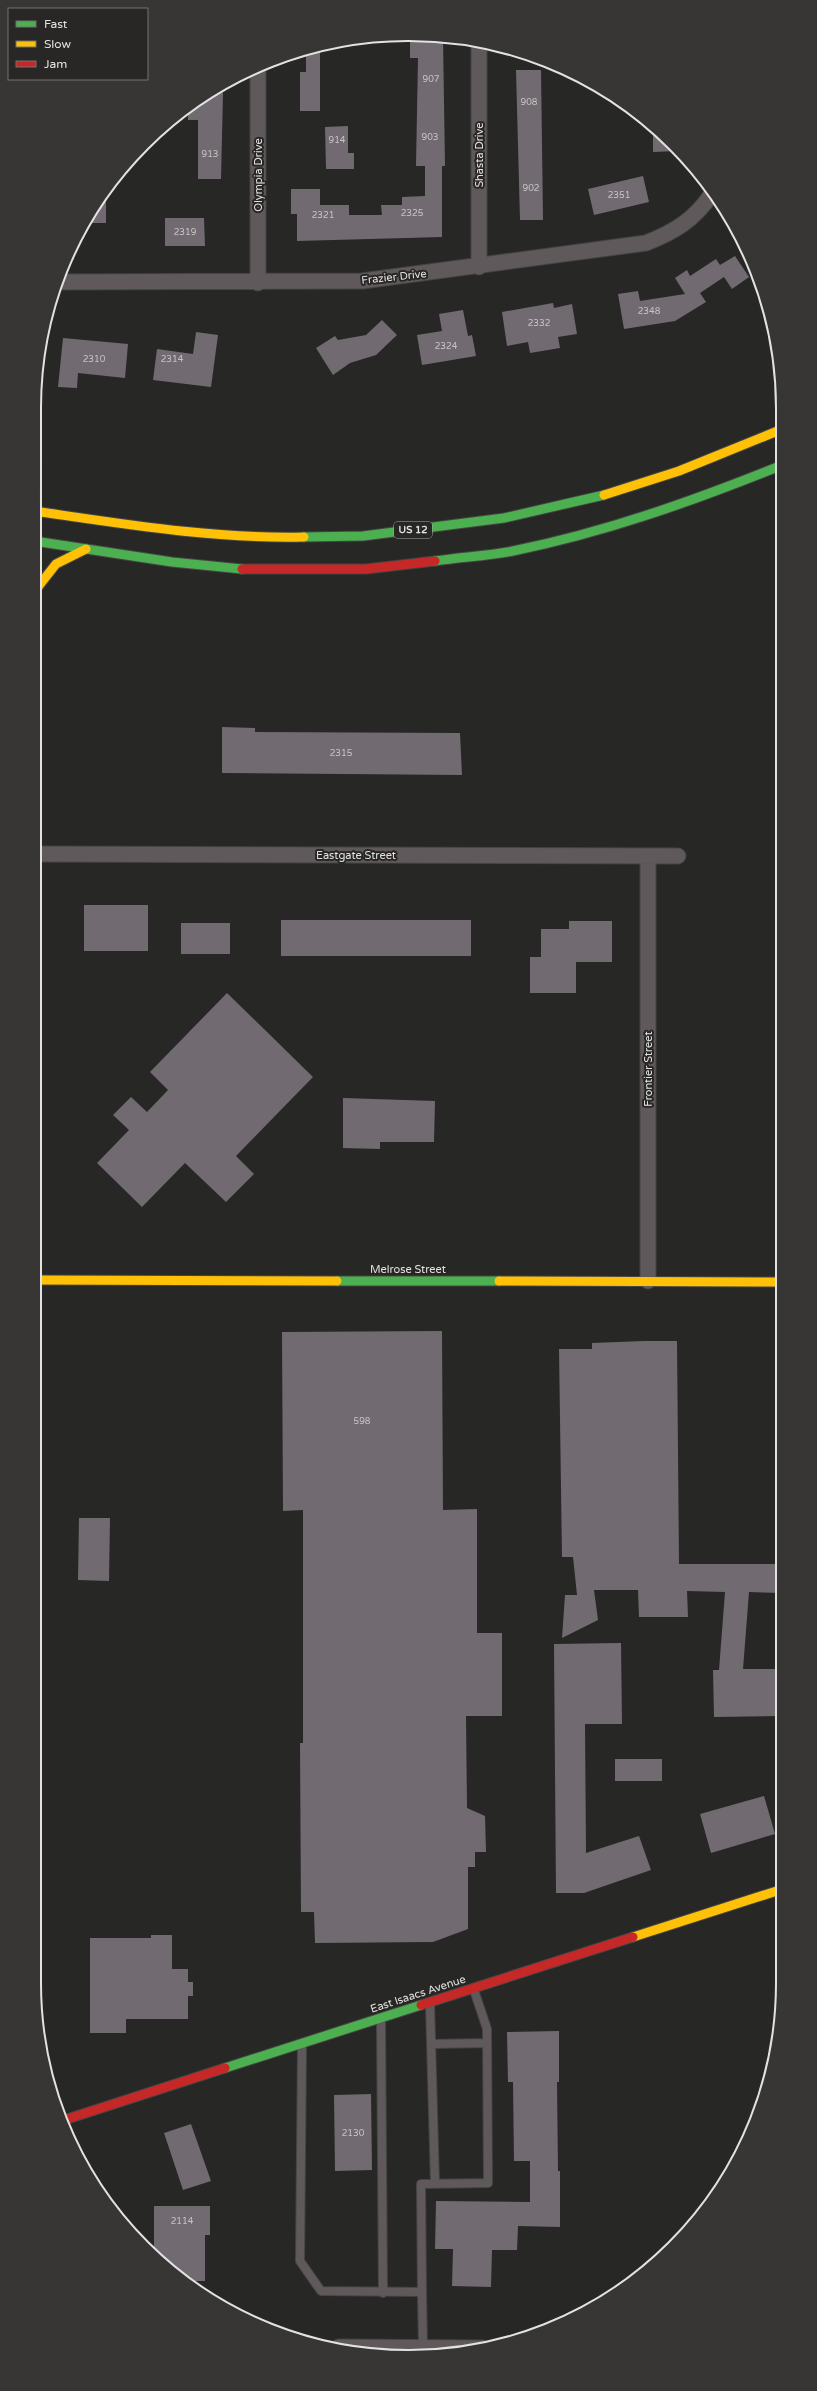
<svg xmlns="http://www.w3.org/2000/svg" width="817" height="2391" font-family="'Varela Round',sans-serif">
  <style>
    .building { fill: #716b71 }
    .lines { fill: none; stroke-linecap: round; stroke-linejoin: round }
    .lane-casing { stroke: #454544; stroke-width: 10 }
    .street-casing { stroke: #454544; stroke-width: 17 }
    .fast-casing { stroke: #454544; stroke-width: 11 }
    .slow-casing { stroke: #454544; stroke-width: 11 }
    .jam-casing { stroke: #454544; stroke-width: 11 }
    .lane { stroke: #60595b; stroke-width: 8 }
    .street { stroke: #60595b; stroke-width: 15 }
    .fast { stroke: #4caf50; stroke-width: 9 }
    .slow { stroke: #ffc107; stroke-width: 9 }
    .jam { stroke: #c62828; stroke-width: 9 }
    .labels { text-anchor: middle; dominant-baseline: central; stroke-width: 4; stroke-linejoin: round; paint-order: stroke }
    .number-label { font-size: 9px; fill: #c6c4c4 }
    .shield { fill: #282725; stroke: #aaaaa8; stroke-width: 1 }
    .shield-label { font-size: 10px; font-weight: bold; fill: #e2e2e0 }
    .street-label { font-size: 11px; fill: #e2e2e0; stroke: #282725 }
    .rim { fill: none; stroke: #e2e2e0; stroke-width: 2 }
  </style>
  <rect width="100%" height="100%" fill="#272726"/>
  <path class="building" d="M433 35 443 37 445 166H442V237L297 241V214H291V189H320V205H349V215H382L381 205H402V197L425 196V166H416L418 58H410V36Z
    M320 47V111H300V72H306V50Z
    M516 70H541L543 220H520Z
    M209 93H223L221 179H198V120H188V108Z
    M348 126V153H354V169H326L325 127Z
    M653 129 663 138 678 151 653 152Z
    M643 176 649 202 594 215 588 189Z
    M106 189V223H85L87 220Z
    M165 218H204L205 246H165Z
    M735 256 749 277 732 289 724 277 700 293 706 302 675 321 624 329 618 294 638 291 640 301 685 294 675 278 687 270 690 276 716 259 720 265Z
    M553 303 554 308 572 304 577 334 558 337 560 348 530 353 528 342 507 346 502 312Z
    M463 310 468 336 472 335 476 356 422 365 417 335 442 331 439 314Z
    M382 320 397 335 376 355 350 363 333 375 316 348 335 336 338 340 366 335Z
    M196 332 218 335 211 387 153 380 157 349 193 354Z
    M63 338 128 344 125 378 78 373 77 388 58 387Z
    M222 727 255 728V732L460 733 462 775 222 773Z
    M84 905H148V951H84Z
    M281 920H471V956H281Z
    M569 921H612V962H576V993H530V957H541V929H569Z
    M181 923H230V954H181Z
    M227 993 313 1077 236 1156 254 1174 226 1202 185 1163 142 1207 97 1163 129 1130 113 1115 131 1097 147 1112 168 1090 150 1072Z
    M343 1098 435 1101 434 1142H380V1149L343 1148Z
    M442 1331 443 1510 477 1509V1633H502V1716H466L467 1808 485 1816 486 1852H475V1867H468V1929L433 1942 315 1943 314 1912H301L300 1743H303V1510L283 1511 282 1332Z
    M644 1341H677L679 1564H782V1593L749 1592 743 1669H782V1716L714 1717 713 1670H719L725 1592 687 1591 688 1617H639L638 1590H594L598 1620 562 1638 565 1595H577L573 1557H562L559 1349H592V1343Z
    M79 1518H110L109 1581 78 1580Z
    M621 1643 622 1724H585L586 1853 639 1836 651 1870 584 1893H556L554 1644Z
    M615 1759H662V1781H615Z
    M764 1796 775 1834 711 1853 700 1814Z
    M151 1935H172V1969H188V1982H193V1996H188V2019H126V2033H90V1938H151Z
    M559 2031V2082H557L558 2171H560V2227L518 2226 517 2250H492L491 2287 452 2286 453 2249H435L436 2201 530 2202V2161H514L513 2082H508L507 2032Z
    M371 2094 372 2170 335 2171 334 2095Z
    M191 2124 211 2181 183 2190 164 2133Z
    M154 2206H210V2235H205V2281H183L154 2255Z"/>
  <g class="lines">
    <g class="lane-casing">
      <path id="lane" d="M430 2004 435 2184
        M381 2020 383 2293
        M432 2044 487 2043
        M302 2045 300 2261 321 2291 422 2292 423 2348
        M422 2292 421 2184 488 2183 487 2029 474 1990"/>
    </g>
    <g class="street-casing">
      <path id="street" d="M479 267V42
        M58 282 362 281 646 243C674 232 694 220 711 195
        M258 283V67
        M34 854 678 856
        M648 1281V856
        M339 2347 483 2348"/>
    </g>
    <g class="fast-casing">
      <path id="fast" d="M304 537 363 536 504 518 604 495
        M34 541 172 562 242 569
        M435 561C461 557 488 556 513 551 606 532 693 501 780 466
        M337 1281H499
        M225 2068 421 2005"/>
    </g>
    <g class="slow-casing">
      <path id="slow" d="M604 495 679 471 780 430
        M34 511C124 524 213 539 304 537
        M34 592 56 564 86 549
        M34 1280 337 1281
        M499 1281 782 1282
        M633 1937 783 1889"/>
    </g>
    <g class="jam-casing">
      <path id="jam" d="M242 569H366L435 561
        M421 2005 633 1937
        M61 2121 225 2068"/>
    </g>
    <use href="#lane" class="lane"/>
    <use href="#street" class="street"/>
    <use href="#fast" class="fast"/>
    <use href="#slow" class="slow"/>
    <use href="#jam" class="jam"/>
  </g>
  <g class="labels">
    <g class="number-label">
      <text x="431" y="79">907</text>
      <text x="529" y="102">908</text>
      <text x="430" y="137">903</text>
      <text x="337" y="140">914</text>
      <text x="210" y="154">913</text>
      <text x="531" y="188">902</text>
      <text x="619" y="195">2351</text>
      <text x="412" y="213">2325</text>
      <text x="323" y="215">2321</text>
      <text x="185" y="232">2319</text>
      <text x="649" y="311">2348</text>
      <text x="539" y="323">2332</text>
      <text x="446" y="346">2324</text>
      <text x="94" y="359">2310</text>
      <text x="172" y="359">2314</text>
      <text x="341" y="753">2315</text>
      <text x="362" y="1421">598</text>
      <text x="353" y="2133">2130</text>
      <text x="182" y="2221">2114</text>
    </g>
    <rect class="shield" x="394" y="522" width="38" height="16" rx="3"/>
    <g class="shield-label">
      <text x="413" y="530">US 12</text>
    </g>
    <g class="street-label">
      <text transform="translate(479 155) rotate(-90)">Shasta Drive</text>
      <text transform="translate(258 175) rotate(-90)">Olympia Drive</text>
      <text transform="translate(394 277) rotate(-6)">Frazier Drive</text>
      <text x="356" y="855">Eastgate Street</text>
      <text transform="translate(648 1069) rotate(-90)">Frontier Street</text>
      <text x="408" y="1269">Melrose Street</text>
      <text transform="translate(418 1994) rotate(-18)">East Isaacs Avenue</text>
    </g>
  </g>
  <path d="M0 0H817V2391H0ZM408 41H409A367 367 0 0 1 776 408V1983A367 367 0 0 1 409 2350H408A367 367 0 0 1 41 1983V408A367 367 0 0 1 408 41Z" fill="#373634" fill-rule="evenodd"/>
  <path class="rim" d="M408 41H409A367 367 0 0 1 776 408V1983A367 367 0 0 1 409 2350H408A367 367 0 0 1 41 1983V408A367 367 0 0 1 408 41Z"/>
  <rect x="8" y="8" width="140" height="72" fill="#282725" stroke="#727270"/>
  <rect x="16" y="21" width="20" height="6" fill="#4caf50" stroke="#727270"/>
  <text x="44" y="28" font-size="12" fill="#e2e2e0">Fast</text>
  <rect x="16" y="41" width="20" height="6" fill="#ffc107" stroke="#727270"/>
  <text x="44" y="48" font-size="12" fill="#e2e2e0">Slow</text>
  <rect x="16" y="61" width="20" height="6" fill="#c62828" stroke="#727270"/>
  <text x="44" y="68" font-size="12" fill="#e2e2e0">Jam</text>
</svg>
